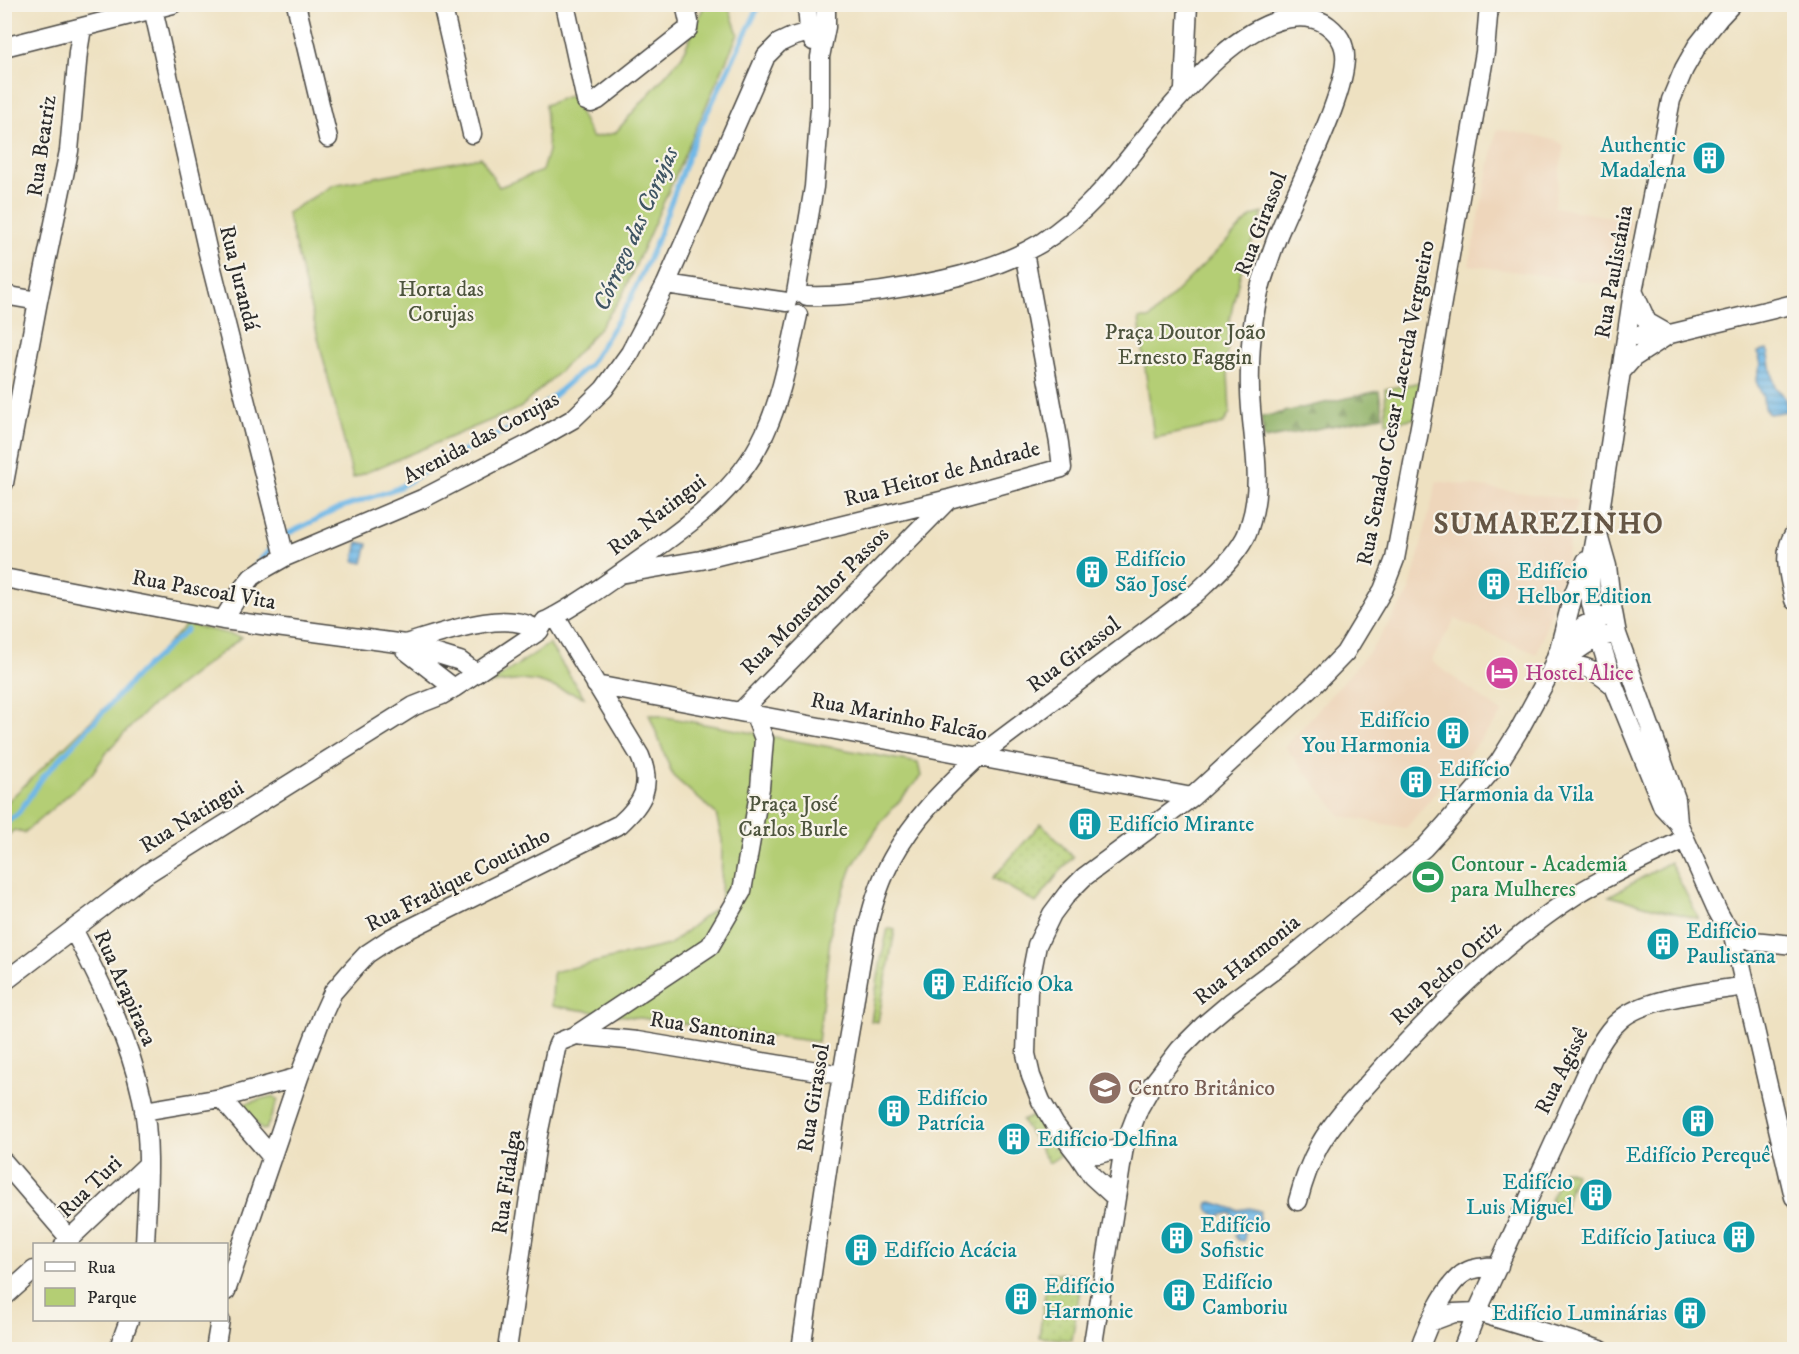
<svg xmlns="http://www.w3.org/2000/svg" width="1799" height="1354" font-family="'IM FELL DW Pica',serif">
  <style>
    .built { fill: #eed6bb }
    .forest { fill: url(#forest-firs); stroke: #5d6e48; stroke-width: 1.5 }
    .park { fill: #b4ce74; stroke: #707c50; stroke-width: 1.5 }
    .garden { fill: url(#garden-dots); stroke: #707c50; stroke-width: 1.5 }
    .water { fill: url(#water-rules); stroke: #4d7289; stroke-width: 1.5 }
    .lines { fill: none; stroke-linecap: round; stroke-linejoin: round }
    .stream { stroke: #6fb8e7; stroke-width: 5 }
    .minor-casing { stroke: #484642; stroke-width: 21 }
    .minor { stroke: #fff; stroke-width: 18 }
    .labels { text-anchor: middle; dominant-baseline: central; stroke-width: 4.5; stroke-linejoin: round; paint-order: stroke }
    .culture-label { font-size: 22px; fill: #0d838f; stroke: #f7f3e8; text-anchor: start }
    .street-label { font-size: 22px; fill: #2b2b2b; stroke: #f7f3e8 }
    .park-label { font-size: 22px; fill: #4d543d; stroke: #f7f3e8 }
    .hotel-label { font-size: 22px; fill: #b23c85; stroke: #f7f3e8; text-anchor: start }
    .leisure-label { font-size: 22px; fill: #27864d; stroke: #f7f3e8; text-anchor: start }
    .education-label { font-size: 22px; fill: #785e54; stroke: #f7f3e8; text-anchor: start }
    .water-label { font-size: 24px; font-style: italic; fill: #3f5563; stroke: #f7f3e8 }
    .district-label { font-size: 28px; font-weight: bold; letter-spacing: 1.5px; fill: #655645; stroke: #f7f3e8 }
  </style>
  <defs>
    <pattern id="forest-firs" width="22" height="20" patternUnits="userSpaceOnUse" patternTransform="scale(1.5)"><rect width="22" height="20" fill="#8fb166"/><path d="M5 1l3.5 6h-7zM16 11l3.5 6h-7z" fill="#759054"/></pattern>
    <pattern id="garden-dots" width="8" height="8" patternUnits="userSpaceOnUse" patternTransform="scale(1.5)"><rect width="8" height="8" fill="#b4ce74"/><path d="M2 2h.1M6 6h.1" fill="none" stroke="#9bb165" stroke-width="1.8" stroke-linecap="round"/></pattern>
    <pattern id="water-rules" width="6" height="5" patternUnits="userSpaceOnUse" patternTransform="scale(1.5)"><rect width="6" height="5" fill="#6fb8e7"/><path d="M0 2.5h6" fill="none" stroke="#5b96bb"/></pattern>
  </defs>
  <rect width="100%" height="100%" fill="#f7f3e8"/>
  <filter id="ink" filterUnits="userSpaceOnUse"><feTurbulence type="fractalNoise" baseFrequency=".0167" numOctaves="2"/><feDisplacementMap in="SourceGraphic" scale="12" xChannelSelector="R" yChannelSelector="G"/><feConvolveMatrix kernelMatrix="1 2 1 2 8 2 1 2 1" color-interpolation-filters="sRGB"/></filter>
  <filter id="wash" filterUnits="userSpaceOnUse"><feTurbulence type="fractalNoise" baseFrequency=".008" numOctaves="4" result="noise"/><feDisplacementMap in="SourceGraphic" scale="24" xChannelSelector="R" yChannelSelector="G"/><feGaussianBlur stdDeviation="1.35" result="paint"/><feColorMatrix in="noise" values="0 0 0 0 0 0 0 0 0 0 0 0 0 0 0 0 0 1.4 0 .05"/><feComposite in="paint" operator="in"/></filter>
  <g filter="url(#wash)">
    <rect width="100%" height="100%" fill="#eee1c1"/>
    <path class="built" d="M1497 129 1556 140 1564 145 1554 207 1632 221 1618 286 1469 265Z
      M1437 481 1577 500 1564 572 1537 654 1455 619 1431 661 1503 713 1406 828 1341 816 1285 747 1371 650 1409 593Z"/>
    <path class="forest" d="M1379 391 1383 416 1264 439 1261 417Z"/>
    <path class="park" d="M702 5H728L738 34 622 296 598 330 560 371 520 408 353 478 287 213 333 185 481 157 499 187 542 171 548 151 545 105 571 95 592 138 615 133 682 56 703 8Z
      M1263 213 1240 275 1230 317 1227 354 1230 413 1223 424 1154 438 1139 319H1149L1252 216Z
      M1421 382 1418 418 1386 423 1385 389Z
      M186 624 242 637 149 708 110 748 91 775 24 833 14 830 5 838V804L147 667Z
      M549 644 584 697 538 682 522 680 489 684Z
      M649 714 918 763 921 776 882 821 853 865 832 922 818 1042 552 1006 553 972 669 945 721 903 722 840 716 814 673 776Z
      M1670 862 1699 919 1609 896Z
      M273 1096 278 1100 266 1129 262 1130 244 1107V1104Z"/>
    <path class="garden" d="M1041 823 1073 857 1058 874 1036 903 993 878Z
      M888 928 895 930 878 1022 871 1021 881 959Z
      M1032 1116 1061 1155 1049 1163 1022 1121Z
      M1564 1170 1575 1173 1565 1205 1550 1201Z
      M1048 1272 1082 1276 1072 1340 1039 1337Z"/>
    <path class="water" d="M1768 350 1775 388C1785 394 1786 399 1787 411L1769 414 1764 408 1763 397 1756 381 1761 364 1758 352Z
      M358 542 368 544 363 563 354 561Z
      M1212 1202 1237 1210 1250 1208 1260 1211 1258 1228 1246 1225 1244 1241 1238 1240 1235 1236 1243 1225 1231 1213 1217 1216 1210 1211 1207 1206 1209 1203Z"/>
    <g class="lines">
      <path class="stream" d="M256 565 281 537 340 508 398 488 447 459 511 428 542 406 590 364 629 302 655 245 695 138 760 4
        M4 825 19 812 43 777 141 671 187 630"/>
    </g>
  </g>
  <g filter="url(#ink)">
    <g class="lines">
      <g class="minor-casing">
        <path id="minor" d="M152 4 208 253 285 557
          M296 4 328 138
          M442 4 472 134
          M565 4 586 101 591 103 598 100 688 29 689 22 685 4
          M807 4 809 31 813 41
          M1732 4 1719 18 1697 46 1684 69 1671 100 1633 292 1597 531 1590 569 1591 603 1599 637 1614 686 1663 807 1678 823 1717 910 1723 921 1732 931 1794 1197
          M4 47 173 4
          M1184 89 1188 4
          M666 284 787 302
          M796 293 814 187 820 107V57L826 27V4
          M1634 293 1647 322 1668 334
          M4 295 38 301
          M1626 336 1670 334 1794 304
          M1620 373 1633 358 1670 334
          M4 483 38 301 69 151 78 52 82 28
          M1598 534 1607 566 1611 601 1617 634 1676 799 1678 823
          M1794 534C1781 554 1790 578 1794 600
          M620 574 701 560 949 499 1062 468 1059 443 1024 252
          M4 578 223 620 405 644 460 661 476 673
          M223 620 243 588 252 577 262 570 285 557 422 499 529 444 573 419 604 389 630 353 666 284 766 56 779 43 792 37 826 27
          M546 621C577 605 606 584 634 564 685 528 738 492 765 433 782 396 789 355 798 315
          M405 644C440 634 507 607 539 631
          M1559 649 1573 596 1586 561
          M405 650 454 688
          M1562 663C1577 650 1590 639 1610 635
          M1561 664C1586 665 1595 670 1614 686
          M596 685 1192 797
          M741 711 949 499
          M73 929C101 983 129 1038 142 1098 152 1146 147 1196 145 1244
          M1732 931 1753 941 1794 945
          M4 982 146 874 414 706 442 695 454 688 539 631 545 621
          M576 1035 637 1041 841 1075
          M221 1098 272 1157
          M144 1111 221 1098 299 1077
          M1078 1155 1055 1125 1041 1101 1031 1076 1026 1054 1028 991 1037 945 1052 914 1067 894 1084 877 1192 797 1315 684 1345 653 1383 590 1395 559 1427 389 1485 52 1489 4
          M4 1162 70 1239
          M1115 1197 1092 1176 1078 1155 1099 1154 1124 1147
          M1298 1201C1303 1182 1309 1164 1319 1146 1336 1116 1362 1091 1385 1065 1444 1002 1506 940 1579 893 1612 873 1650 856 1685 839
          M64 1244 148 1164
          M226 1291 299 1077 323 1014 333 992 353 969 367 954 391 938 620 824C643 803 653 786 640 756L555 616
          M4 1297 34 1270
          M1430 1322 1454 1313 1477 1312 1601 1350
          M118 1350 129 1320
          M215 1350 220 1320
          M507 1350 538 1135 556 1049 559 1042 576 1035 710 946 742 891 760 788 764 739 754 713
          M801 1350C817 1239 832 1128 852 1017 860 967 867 904 892 859 914 818 945 788 979 756L1195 594C1213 577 1233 560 1245 538 1248 533 1249 527 1251 521 1264 479 1251 435 1250 391 1249 351 1252 307 1266 269 1271 255 1275 241 1281 228 1295 192 1354 82 1344 48 1341 35 1327 22 1314 19 1236 0 1144 146 1098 195 1081 213 1061 230 1041 243 999 268 953 279 906 287 873 293 841 297 807 296
          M1092 1350 1124 1147 1139 1108 1152 1085 1180 1049 1204 1025 1230 1003 1290 958 1424 848 1445 825 1499 762 1519 730 1551 671 1557 654 1583 626 1595 620 1613 614
          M1419 1350C1426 1329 1446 1282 1466 1272 1475 1267 1488 1267 1499 1266
          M1462 1350 1477 1312 1595 1053C1602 1041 1609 1029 1620 1020 1645 997 1711 992 1745 986"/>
      </g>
      <use href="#minor" class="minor"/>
    </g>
  </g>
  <defs>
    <g id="building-disc" transform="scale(1.725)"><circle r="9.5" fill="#0f9aa8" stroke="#f7f3e8"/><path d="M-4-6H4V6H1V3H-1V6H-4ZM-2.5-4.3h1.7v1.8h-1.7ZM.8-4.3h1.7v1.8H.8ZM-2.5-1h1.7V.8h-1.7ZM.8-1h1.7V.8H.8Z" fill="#fff"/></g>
    <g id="hotel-disc" transform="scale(1.725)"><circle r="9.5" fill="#d1479c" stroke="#f7f3e8"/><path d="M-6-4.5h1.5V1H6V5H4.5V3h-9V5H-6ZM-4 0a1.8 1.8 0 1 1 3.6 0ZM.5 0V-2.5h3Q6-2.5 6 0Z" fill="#fff"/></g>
    <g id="stadium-disc" transform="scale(1.725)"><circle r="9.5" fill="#2e9e5b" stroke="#f7f3e8"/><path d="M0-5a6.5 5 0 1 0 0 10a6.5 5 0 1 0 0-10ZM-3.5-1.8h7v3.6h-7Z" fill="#fff"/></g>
    <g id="school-disc" transform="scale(1.725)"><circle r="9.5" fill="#8d6e63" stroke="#f7f3e8"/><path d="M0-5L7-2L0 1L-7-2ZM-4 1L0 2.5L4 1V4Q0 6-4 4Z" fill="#fff"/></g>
  </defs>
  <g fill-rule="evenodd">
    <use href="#building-disc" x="1709" y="158"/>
    <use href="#building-disc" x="1092" y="572"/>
    <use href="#building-disc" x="1494" y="584"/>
    <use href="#hotel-disc" x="1502" y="673"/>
    <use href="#building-disc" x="1453" y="733"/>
    <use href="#building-disc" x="1416" y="782"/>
    <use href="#building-disc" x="1085" y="824"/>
    <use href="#stadium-disc" x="1428" y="877"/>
    <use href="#building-disc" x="1663" y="944"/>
    <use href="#building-disc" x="939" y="984"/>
    <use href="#school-disc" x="1105" y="1088"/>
    <use href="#building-disc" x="894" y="1111"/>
    <use href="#building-disc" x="1698" y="1121"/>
    <use href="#building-disc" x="1014" y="1139"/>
    <use href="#building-disc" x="1596" y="1195"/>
    <use href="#building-disc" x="1739" y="1237"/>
    <use href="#building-disc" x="1177" y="1238"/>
    <use href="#building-disc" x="861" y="1250"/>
    <use href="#building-disc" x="1179" y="1295"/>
    <use href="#building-disc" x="1021" y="1299"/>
    <use href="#building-disc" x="1690" y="1313"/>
  </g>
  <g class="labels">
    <g class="culture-label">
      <text x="1686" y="145" text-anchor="end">Authentic<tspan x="1686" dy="25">Madalena</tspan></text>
      <text x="1115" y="559">Edifício<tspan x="1115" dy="25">São José</tspan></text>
      <text x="1517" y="571">Edifício<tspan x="1517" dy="25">Helbor Edition</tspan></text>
      <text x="1430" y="720" text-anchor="end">Edifício<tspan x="1430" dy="25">You Harmonia</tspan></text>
      <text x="1439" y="769">Edifício<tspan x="1439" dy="25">Harmonia da Vila</tspan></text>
      <text x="1108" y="824">Edifício Mirante</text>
      <text x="1686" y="931">Edifício<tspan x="1686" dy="25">Paulistana</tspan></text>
      <text x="962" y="984">Edifício Oka</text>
      <text x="917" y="1098">Edifício<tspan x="917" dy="25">Patrícia</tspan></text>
      <text x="1037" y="1139">Edifício Delfina</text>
      <text x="1698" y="1155" text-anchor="middle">Edifício Perequê</text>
      <text x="1573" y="1182" text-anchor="end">Edifício<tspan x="1573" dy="25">Luis Miguel</tspan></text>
      <text x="1200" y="1225">Edifício<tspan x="1200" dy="25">Sofistic</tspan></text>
      <text x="1716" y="1237" text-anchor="end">Edifício Jatiuca</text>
      <text x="884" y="1250">Edifício Acácia</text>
      <text x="1202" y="1282">Edifício<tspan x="1202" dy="25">Camboriu</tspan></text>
      <text x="1044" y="1286">Edifício<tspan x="1044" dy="25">Harmonie</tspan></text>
      <text x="1667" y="1313" text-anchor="end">Edifício Luminárias</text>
    </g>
    <g class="street-label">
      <text transform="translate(42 146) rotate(-82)">Rua Beatriz</text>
      <text transform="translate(1261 224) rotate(-69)">Rua Girassol</text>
      <text transform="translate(1614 272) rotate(-80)">Rua Paulistânia</text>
      <text transform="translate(239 278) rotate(76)">Rua Jurandá</text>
      <text transform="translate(1396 403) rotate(-79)">Rua Senador Cesar Lacerda Vergueiro</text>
      <text transform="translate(481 438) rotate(-28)">Avenida das Corujas</text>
      <text transform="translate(942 474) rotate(-15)">Rua Heitor de Andrade</text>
      <text transform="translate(657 515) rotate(-38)">Rua Natingui</text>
      <text transform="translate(204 590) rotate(10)">Rua Pascoal Vita</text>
      <text transform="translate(815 601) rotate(-45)">Rua Monsenhor Passos</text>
      <text transform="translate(1074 655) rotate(-37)">Rua Girassol</text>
      <text transform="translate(899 717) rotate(11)">Rua Marinho Falcão</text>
      <text transform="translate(192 817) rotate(-32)">Rua Natingui</text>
      <text transform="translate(458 880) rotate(-27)">Rua Fradique Coutinho</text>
      <text transform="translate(1247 960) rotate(-39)">Rua Harmonia</text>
      <text transform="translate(1446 973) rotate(-43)">Rua Pedro Ortiz</text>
      <text transform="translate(125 988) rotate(66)">Rua Arapiraca</text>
      <text transform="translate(713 1029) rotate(9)">Rua Santonina</text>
      <text transform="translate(1562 1071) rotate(-64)">Rua Agissê</text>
      <text transform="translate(814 1098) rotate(-81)">Rua Girassol</text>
      <text transform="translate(507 1182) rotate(-82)">Rua Fidalga</text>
      <text transform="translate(90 1187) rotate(-44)">Rua Turi</text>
    </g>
    <g class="park-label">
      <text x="441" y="289">Horta das<tspan x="441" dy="25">Corujas</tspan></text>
      <text x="1185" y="332">Praça Doutor João<tspan x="1185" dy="25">Ernesto Faggin</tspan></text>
      <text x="793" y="804">Praça José<tspan x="793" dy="25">Carlos Burle</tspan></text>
    </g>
    <g class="hotel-label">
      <text x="1525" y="673">Hostel Alice</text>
    </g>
    <g class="leisure-label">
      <text x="1451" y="864">Contour - Academia<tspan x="1451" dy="25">para Mulheres</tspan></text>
    </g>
    <g class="education-label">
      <text x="1128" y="1088">Centro Britânico</text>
    </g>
    <g class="water-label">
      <text transform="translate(636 229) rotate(-66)">Córrego das Corujas</text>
    </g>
    <g class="district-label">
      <text x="1549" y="524">SUMAREZINHO</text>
    </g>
  </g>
  <rect width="1799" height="1354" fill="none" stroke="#f7f3e8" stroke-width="24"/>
  <rect x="33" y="1243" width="195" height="78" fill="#f7f3e8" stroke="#a5a39c" stroke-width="1.5"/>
  <rect x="45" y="1262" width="30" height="9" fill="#ffffff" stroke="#a5a39c" stroke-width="1.5"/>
  <text x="87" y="1273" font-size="18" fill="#2b2b2b">Rua</text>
  <rect x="45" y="1288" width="30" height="18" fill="#b4ce74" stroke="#a5a39c" stroke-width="1.5"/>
  <text x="87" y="1303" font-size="18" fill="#2b2b2b">Parque</text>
</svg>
